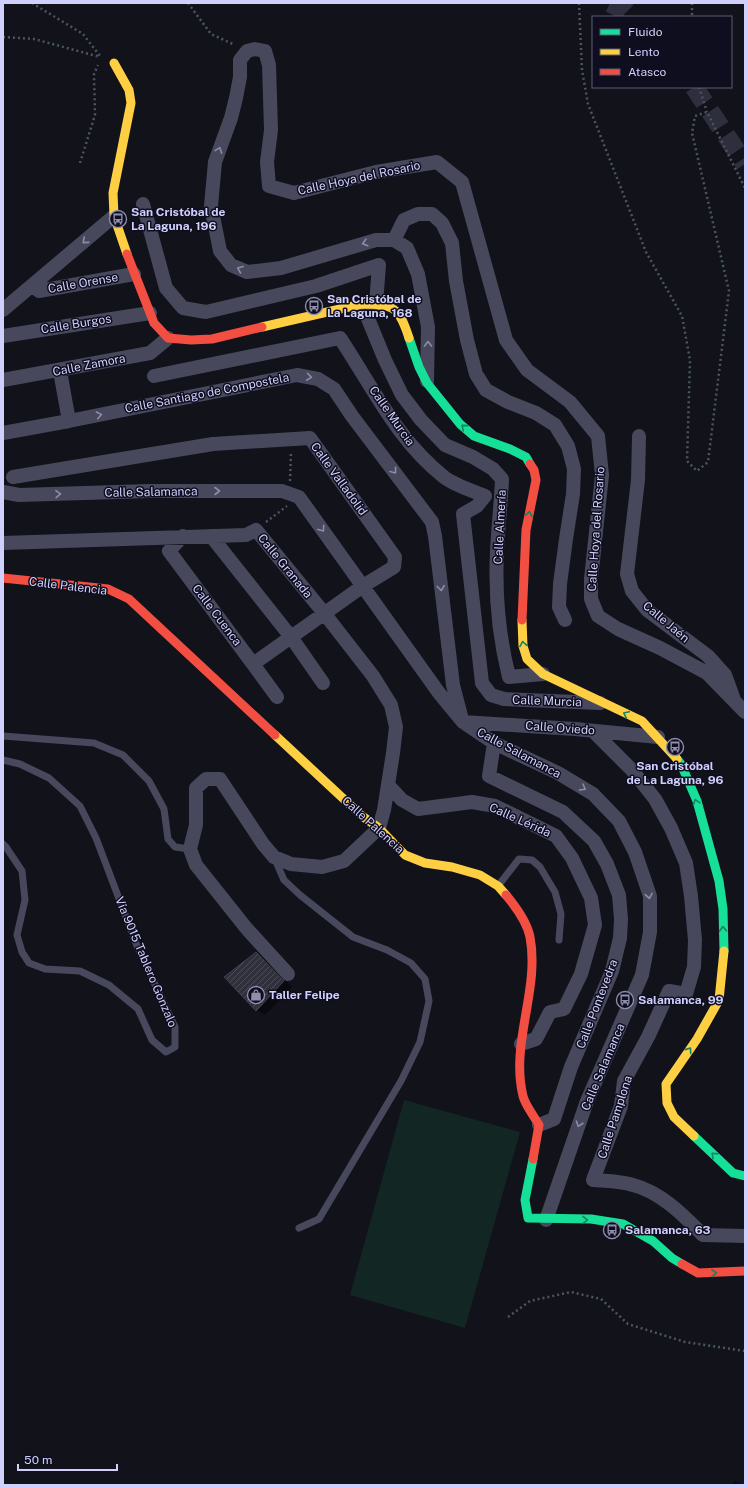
<svg xmlns="http://www.w3.org/2000/svg" width="748" height="1488" font-family="'Public Sans',sans-serif">
  <style>
    .pitch { fill: #122624 }
    .shadow { fill: #0007 }
    .building { fill: url(#building-hatch); stroke: #3e3c4f }
    .lines { fill: none; stroke-linecap: round; stroke-linejoin: round }
    .secondary-tunnel { stroke: #2e2e3d; stroke-width: 19; stroke-dasharray: 19 10; stroke-linecap: butt }
    .path { stroke: #485760; stroke-width: 2.5; stroke-dasharray: 2 3; stroke-linecap: butt }
    .lane { stroke: #47485c; stroke-width: 7 }
    .street { stroke: #47485c; stroke-width: 14 }
    .fast { stroke: #16e098; stroke-width: 9 }
    .slow { stroke: #ffcf43; stroke-width: 9 }
    .jam { stroke: #f24e42; stroke-width: 9 }
    .oneway { stroke: #8c8cac }
    .oneway2 { stroke: #138262 }
    .labels { text-anchor: middle; dominant-baseline: central; stroke-width: 3; stroke-linejoin: round; paint-order: stroke }
    .street-label { font-size: 12px; fill: #d0d0fc; stroke: #0f0e1f }
    .poi-label { font-size: 12px; font-weight: bold; fill: #d0d0fc; stroke: #0f0e1f; text-anchor: start }
  </style>
  <defs>
    <pattern id="building-hatch" width="6" height="6" patternUnits="userSpaceOnUse"><rect width="6" height="6" fill="#30303d"/><path d="M-1 1l2-2M0 6l6-6M5 7l2-2" fill="none" stroke="#4d4d5a"/></pattern>
  </defs>
  <rect width="100%" height="100%" fill="#12121b"/>
  <path class="pitch" d="M404 1100 520 1132 465 1328 350 1295Z"/>
  <path class="shadow" d="M256 953 264 958 292 987 265 1015 257 1010Z
    M735 1481 743 1485H733Z"/>
  <path class="building" d="M256 952 284 981 256 1011 224 977Z"/>
  <g class="lines">
    <path class="secondary-tunnel" d="M610 3 626 11 632 17
      M694 87 745 164"/>
    <path class="path" d="M32 3 83 34 100 56
      M188 3 211 34 235 45
      M579 3 582 70 588 104 646 252 682 316 690 360 687 461 697 471 708 462 729 291 692 133 695 116 707 112 745 188
      M692 3V17
      M3 37 34 39 100 57
      M699 87 707 112
      M80 163 95 115 94 74 98 65
      M290 481 291 452
      M266 522 287 506
      M508 1317 530 1301 571 1292 601 1299 628 1324 685 1342 745 1351"/>
    <path class="lane" d="M3 736 94 743 123 755 149 781 164 809 168 839 175 847 190 849
      M3 760 20 764 49 778 80 806 96 838 137 946 175 1027V1047L166 1052 152 1040 138 1009 109 985 80 971 45 969 29 963 22 952 17 935 25 900 22 871 6 847 3 844
      M274 857 284 880 300 895 353 937 387 950 411 963 425 979 429 1001 420 1042 401 1081 319 1219 299 1228
      M498 886 519 859 532 860 540 867 555 892 561 914 559 940"/>
    <path class="street" d="M143 204 166 288 183 308 206 312 316 286 379 265 376 304
      M394 240 404 220 418 214H432L442 223 452 243 456 281 467 340 476 374 486 390 508 402 536 413 555 425 568 446 574 469 573 494 566 539 560 584 559 607 565 620
      M34 285 39 291 134 274
      M362 304 385 360 402 395 421 420 445 445 473 457 493 469 502 479C501 504 498 528 497 552 495 593 499 637 509 677L543 674
      M3 310 114 216
      M3 336 150 313
      M60 371 69 421 297 375 318 379 334 389 352 416 432 522 435 536 453 685 461 716
      M154 376 340 338C372 386 397 440 444 477 454 485 473 491 485 496L477 506 463 514 482 683 491 695 504 699 600 703
      M3 380 150 353 168 338
      M427 381 428 327 418 274 407 248 394 240H376L281 268 247 272 231 265 220 251 211 206 215 162 231 118 236 98 240 77V60L247 51 255 49 265 51 269 65 271 130 267 162 269 186 294 193 376 172 437 162 462 182 506 340 527 370 570 402 598 436 602 475 591 579V599L598 616 618 629 660 648 707 673 745 712
      M3 433 69 421
      M639 436 638 480 627 574 632 591 647 610 708 656 725 675 733 697
      M13 477 213 444 310 438 395 557 394 567 363 586 253 664
      M3 492 19 495 150 491H282L299 497 439 693 463 722 494 743 558 773 593 794 619 821 635 852 650 896V932L642 975 587 1101 546 1220
      M183 536 169 551 253 664 277 697
      M211 536 291 637 323 683
      M3 543 246 535 256 530 324 613 373 676 391 705 396 727 393 753 384 810 379 828 344 861 322 867 291 864 274 857 263 844 220 779H206L196 788V825L190 849 196 865 247 929 288 974
      M463 722 575 729 658 737
      M593 731 632 770 655 799 671 828 686 863 691 896 695 940 694 967 686 994 669 991 648 1037 624 1081 621 1106 593 1180C606 1181 621 1181 633 1185 661 1192 684 1216 703 1235L745 1236
      M494 743 489 776 563 812 594 841 607 864 619 895 621 919 620 938 612 971 571 1067 554 1119 539 1125
      M388 785 402 800 418 809 472 802 495 806 556 836 572 858 591 898 595 925 581 974 564 1009 550 1012 536 1039 521 1044"/>
    <path class="fast" d="M409 338 419 367 427 383 460 424 474 436 510 449 526 457 530 464
      M677 759 681 764 697 801 719 881 723 909 724 951
      M694 1136 733 1173 745 1176
      M533 1159 525 1200 528 1218 591 1219 623 1224 653 1241 672 1258 682 1264"/>
    <path class="slow" d="M114 63 129 90 131 103 113 193 114 216 127 254
      M262 327 362 304C394 304 399 307 409 338
      M522 620 523 646 527 659 543 674 642 721 677 759
      M275 735 362 816 379 828 405 855 425 863 452 867 480 875 498 886 506 895
      M694 1136 674 1117 667 1103 666 1084 697 1039 719 1000 724 951"/>
    <path class="jam" d="M127 254 154 323 168 338 191 340 212 339 262 327
      M3 578 108 589 129 599 275 735
      M522 620 526 530 536 480 534 470 530 464
      M506 895C516 907 527 922 530 937 540 990 510 1043 523 1096 525 1105 534 1116 539 1125L533 1159
      M682 1264 698 1273 745 1271"/>
  </g>
  <defs><path id="oneway-chevron" d="M-2-3.5L2.5 0L-2 3.5" fill="none" stroke-width="1.6" stroke-linecap="round" stroke-linejoin="round"/></defs>
  <g class="oneway">
    <use href="#oneway-chevron" transform="translate(219 150) rotate(-70)"/>
    <use href="#oneway-chevron" transform="translate(85 241) rotate(139)"/>
    <use href="#oneway-chevron" transform="translate(365 243) rotate(164)"/>
    <use href="#oneway-chevron" transform="translate(240 269) rotate(-158)"/>
    <use href="#oneway-chevron" transform="translate(428 344) rotate(-89)"/>
    <use href="#oneway-chevron" transform="translate(309 377) rotate(8)"/>
    <use href="#oneway-chevron" transform="translate(99 415) rotate(-11)"/>
    <use href="#oneway-chevron" transform="translate(394 471) rotate(53)"/>
    <use href="#oneway-chevron" transform="translate(217 491)"/>
    <use href="#oneway-chevron" transform="translate(58 494) rotate(-2)"/>
    <use href="#oneway-chevron" transform="translate(322 529) rotate(54)"/>
    <use href="#oneway-chevron" transform="translate(441 588) rotate(83)"/>
    <use href="#oneway-chevron" transform="translate(583 788) rotate(30)"/>
    <use href="#oneway-chevron" transform="translate(649 896) rotate(80)"/>
    <use href="#oneway-chevron" transform="translate(579 1124) rotate(109)"/>
  </g>
  <g class="oneway2">
    <use href="#oneway-chevron" transform="translate(464 427) rotate(-139)"/>
    <use href="#oneway-chevron" transform="translate(529 514) rotate(-79)"/>
    <use href="#oneway-chevron" transform="translate(523 644) rotate(-99)"/>
    <use href="#oneway-chevron" transform="translate(626 714) rotate(-155)"/>
    <use href="#oneway-chevron" transform="translate(696 802) rotate(-108)"/>
    <use href="#oneway-chevron" transform="translate(723 929) rotate(-91)"/>
    <use href="#oneway-chevron" transform="translate(689 1050) rotate(-55)"/>
    <use href="#oneway-chevron" transform="translate(714 1155) rotate(-136)"/>
    <use href="#oneway-chevron" transform="translate(585 1220) rotate(1)"/>
    <use href="#oneway-chevron" transform="translate(714 1273) rotate(-3)"/>
  </g>
  <defs>
    <g id="bus-ring" transform="scale(0.9)"><circle r="9.5" fill="#0f0e1f" stroke="#8e8ead" stroke-width="1.5"/><path d="M-5-6H5V4H4V6H2V4H-2V6H-4V4H-5ZM-3.5-4V0h7V-4ZM-3.5 1.2v1.5H-2V1.2ZM2 1.2v1.5H3.5V1.2Z" fill="#8e8ead"/></g>
    <g id="shop-ring" transform="scale(0.9)"><circle r="9.5" fill="#0f0e1f" stroke="#8e8ead" stroke-width="1.5"/><path d="M-5-2.5h2.3a2.7 3.5 0 0 1 5.4 0H5L5.5 6h-11ZM-1.5-2.5h3a1.5 2.3 0 0 0-3 0Z" fill="#8e8ead"/></g>
  </defs>
  <g fill-rule="evenodd">
    <use href="#bus-ring" x="118" y="219"/>
    <use href="#bus-ring" x="314" y="306"/>
    <use href="#bus-ring" x="675" y="747"/>
    <use href="#shop-ring" x="256" y="995"/>
    <use href="#bus-ring" x="625" y="1000"/>
    <use href="#bus-ring" x="612" y="1230"/>
  </g>
  <g class="labels">
    <g class="street-label">
      <text transform="translate(359 178) rotate(-12)">Calle Hoya del Rosario</text>
      <text transform="translate(83 283) rotate(-10)">Calle Orense</text>
      <text transform="translate(76 324) rotate(-9)">Calle Burgos</text>
      <text transform="translate(89 365) rotate(-11)">Calle Zamora</text>
      <text transform="translate(207 393) rotate(-11)">Calle Santiago de Compostela</text>
      <text transform="translate(392 416) rotate(55)">Calle Murcia</text>
      <text transform="translate(339 479) rotate(54)">Calle Valladolid</text>
      <text transform="translate(151 492) rotate(-1)">Calle Salamanca</text>
      <text transform="translate(500 527) rotate(-87)">Calle Almería</text>
      <text transform="translate(596 529) rotate(-86)">Calle Hoya del Rosario</text>
      <text transform="translate(285 566) rotate(51)">Calle Granada</text>
      <text transform="translate(68 586) rotate(7)">Calle Palencia</text>
      <text transform="translate(217 615) rotate(53)">Calle Cuenca</text>
      <text transform="translate(666 622) rotate(40)">Calle Jaén</text>
      <text transform="translate(547 701) rotate(2)">Calle Murcia</text>
      <text transform="translate(560 728) rotate(4)">Calle Oviedo</text>
      <text transform="translate(519 753) rotate(28)">Calle Salamanca</text>
      <text transform="translate(520 820) rotate(24)">Calle Lérida</text>
      <text transform="translate(373 825) rotate(42)">Calle Palencia</text>
      <text transform="translate(146 962) rotate(67)">Vía 9015 Tablero Gonzalo</text>
      <text transform="translate(597 1004) rotate(-69)">Calle Pontevedra</text>
      <text transform="translate(603 1067) rotate(-67)">Calle Salamanca</text>
      <text transform="translate(615 1117) rotate(-72)">Calle Pamplona</text>
    </g>
    <g class="poi-label">
      <text x="131" y="212">San Cristóbal de<tspan x="131" dy="14">La Laguna, 196</tspan></text>
      <text x="327" y="299">San Cristóbal de<tspan x="327" dy="14">La Laguna, 168</tspan></text>
      <text x="675" y="766" text-anchor="middle">San Cristóbal<tspan x="675" dy="14">de La Laguna, 96</tspan></text>
      <text x="269" y="995">Taller Felipe</text>
      <text x="638" y="1000">Salamanca, 99</text>
      <text x="625" y="1230">Salamanca, 63</text>
    </g>
  </g>
  <rect width="748" height="1488" fill="none" stroke="#d0d0fc" stroke-width="8"/>
  <rect x="592" y="16" width="140" height="72" fill="#0f0e1f" stroke="#5c5c77"/>
  <rect x="600" y="29" width="20" height="6" fill="#16e098" stroke="#5c5c77"/>
  <text x="628" y="36" font-size="12" fill="#d0d0fc">Fluido</text>
  <rect x="600" y="49" width="20" height="6" fill="#ffcf43" stroke="#5c5c77"/>
  <text x="628" y="56" font-size="12" fill="#d0d0fc">Lento</text>
  <rect x="600" y="69" width="20" height="6" fill="#f24e42" stroke="#5c5c77"/>
  <text x="628" y="76" font-size="12" fill="#d0d0fc">Atasco</text>
  <path d="M18 1464v6h99v-6" fill="none" stroke="#d0d0fc" stroke-width="2"/>
  <text x="24" y="1464" font-size="12" fill="#d0d0fc" stroke="#0f0e1f" stroke-width="3" paint-order="stroke">50 m</text>
</svg>
